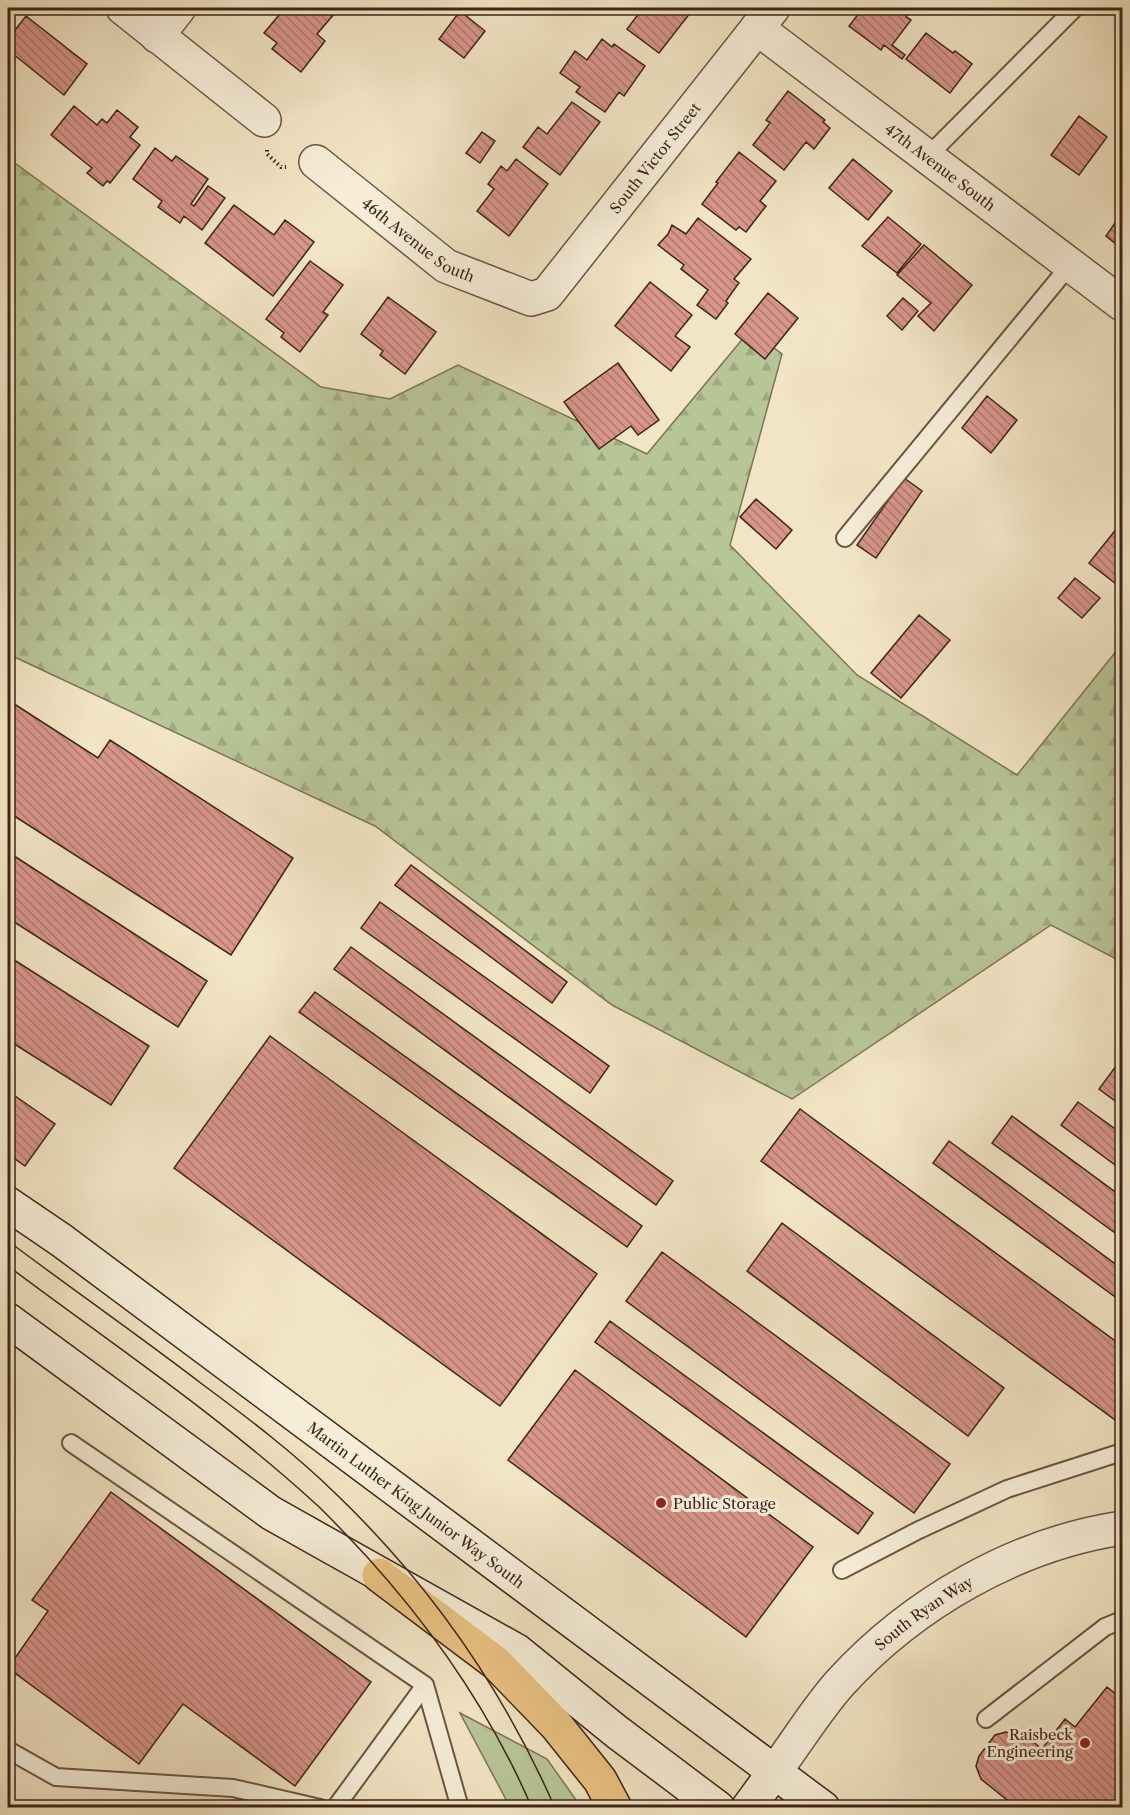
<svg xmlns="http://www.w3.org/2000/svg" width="1130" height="1815" font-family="'Libre Caslon Text',serif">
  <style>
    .grass { fill: #b8c597; stroke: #7b7556; stroke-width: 1.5 }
    .forest { fill: url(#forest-firs); stroke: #7b7556; stroke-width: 1.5 }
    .building { fill: url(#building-back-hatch); stroke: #3e2516; stroke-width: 1.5 }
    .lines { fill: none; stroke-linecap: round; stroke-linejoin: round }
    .service-casing { stroke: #6b5542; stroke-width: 20 }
    .minor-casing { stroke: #6b5542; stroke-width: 36 }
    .tertiary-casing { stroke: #6b5542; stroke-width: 36 }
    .secondary-casing { stroke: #3e2516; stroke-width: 36 }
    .trunk-casing { stroke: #3e2516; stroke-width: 36 }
    .path { stroke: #3e2516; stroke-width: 4; stroke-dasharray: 1.5 3; stroke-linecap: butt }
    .service { stroke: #f7eed9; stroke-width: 16 }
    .minor { stroke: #f7eed9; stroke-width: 33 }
    .tertiary { stroke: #f7eed9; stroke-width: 33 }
    .secondary { stroke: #f7eed9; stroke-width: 33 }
    .trunk { stroke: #e9c282; stroke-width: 33 }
    .tram { stroke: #3e2516; stroke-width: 1.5 }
    .poi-dot { fill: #8f2418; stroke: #f7eed9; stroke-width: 2 }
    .labels { text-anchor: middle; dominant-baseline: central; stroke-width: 6; stroke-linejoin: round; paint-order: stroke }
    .street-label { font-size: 15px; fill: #3e2516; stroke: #f7eed9 }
    .poi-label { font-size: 15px; fill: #3e2516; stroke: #f7eed9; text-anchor: start }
  </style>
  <defs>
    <pattern id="forest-firs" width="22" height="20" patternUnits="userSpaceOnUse" patternTransform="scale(1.5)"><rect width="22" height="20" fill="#b8c597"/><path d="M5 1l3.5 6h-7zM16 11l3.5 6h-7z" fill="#9fa981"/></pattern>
    <pattern id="building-back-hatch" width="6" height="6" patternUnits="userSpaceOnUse" patternTransform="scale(1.5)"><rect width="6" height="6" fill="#d7958b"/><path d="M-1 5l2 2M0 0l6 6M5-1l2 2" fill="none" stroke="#b07971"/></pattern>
  </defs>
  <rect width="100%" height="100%" fill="#f2e5c5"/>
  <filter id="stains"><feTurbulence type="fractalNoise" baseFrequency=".00333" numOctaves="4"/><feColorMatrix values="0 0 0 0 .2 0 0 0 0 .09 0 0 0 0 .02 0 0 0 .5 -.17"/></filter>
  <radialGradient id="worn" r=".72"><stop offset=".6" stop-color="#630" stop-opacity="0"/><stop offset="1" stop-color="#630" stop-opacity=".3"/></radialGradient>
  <path class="grass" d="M460 1713 547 1759 581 1807H510Z"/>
  <path class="forest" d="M8 158 321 387 390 399 458 365 647 454 750 330 782 354 730 545 857 675 1017 775 1122 644V962L1051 925 792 1099 612 1005 375 826 8 654Z"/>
  <path class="building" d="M285 8H326L334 14 317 34 325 41 301 72 272 49 277 43 264 33Z
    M643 8H694L659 53 627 29Z
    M863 8H913L906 17 911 20 892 45 905 55 902 59 884 45 881 50 849 26Z
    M460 11 485 31 464 58 439 39Z
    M26 16 87 64 64 95 8 50V39Z
    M926 33 953 53 955 51 972 64 950 93 906 59Z
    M602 39 612 47 614 44 645 66 624 96 619 92 605 112 576 92 580 87 560 73 575 51 587 60Z
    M788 91 825 120 823 122 830 128 814 149 806 142 784 170 753 145 770 123 766 120Z
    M572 102 600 122 560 175 523 147 538 127 547 134Z
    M74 106 97 125 102 119 107 123 117 110 138 127 130 137 140 145 110 183 107 181 103 186 87 173 92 168 51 135Z
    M1079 116 1107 137 1079 175 1051 155Z
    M482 132 495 141 480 163 466 153Z
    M155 148 172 161 176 156 208 179 191 204 194 206 208 186 225 198 202 230 184 216 180 223 158 207 162 201 133 179Z
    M739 152 776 181 760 201 766 206 746 232 739 227 736 230 702 204 718 183 716 182Z
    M516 159 548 184 509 236 477 211 494 189 488 184 501 166 507 171Z
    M853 159 892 191 868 220 829 188Z
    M234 205 274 235 285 220 314 242 273 296 205 243Z
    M1122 213V249L1106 236Z
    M888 217 921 244 897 273 862 246Z
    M698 218 751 259 734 279 739 283 726 301 728 303 716 319 697 305 708 290 681 269 684 265 658 245 668 234 672 225 686 234Z
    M924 245 972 285 934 331 918 316 931 303 897 275Z
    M310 261 343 285 323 312 328 315 300 352 281 337 284 333 266 319Z
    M650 282 692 315 675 336 690 347 671 371 615 326Z
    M768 293 798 318 765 359 735 334Z
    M388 297 436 332 405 374 380 355 383 351 361 334Z
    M903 298 918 311 902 330 887 316Z
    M618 363 659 420 638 435 631 426 599 449 564 402Z
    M987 396 1017 420 991 453 962 428Z
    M904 478 922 491 876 558 857 545Z
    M756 499 792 530 776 549 740 517Z
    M1122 522V584L1120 587 1089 563Z
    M1075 578 1100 598 1082 618 1058 598Z
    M919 615 950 640 901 698 871 673Z
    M8 700 98 758 110 740 293 858 231 955 8 812Z
    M8 852 207 981 178 1027 8 918Z
    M411 865 567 982 552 1003 395 885Z
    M380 902 609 1066 590 1093 361 928Z
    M351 947 673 1181 656 1205 334 969Z
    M8 956 149 1046 111 1105 8 1040Z
    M315 992 642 1226 627 1247 299 1012Z
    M270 1036 597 1274 500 1406 174 1168Z
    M1116 1066 1122 1071V1106L1099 1089Z
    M8 1091 55 1124 25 1166 8 1154Z
    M1078 1102 1122 1134V1170L1061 1125Z
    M800 1109 1122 1346V1425L761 1161Z
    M1012 1116 1122 1197V1238L992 1143Z
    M949 1141 1122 1269V1302L933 1163Z
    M782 1223 1004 1388 968 1436 747 1271Z
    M662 1252 950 1464 914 1513 626 1301Z
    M610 1321 873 1513 858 1534 595 1342Z
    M575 1370 813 1547 746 1637 508 1460Z
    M111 1492 371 1682 295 1786 183 1704 139 1764 8 1668 48 1611 32 1600Z
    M1107 1687 1117 1695 1122 1689V1801L1117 1808H1017L981 1779 976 1766 979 1756 995 1735 1006 1732 1026 1736 1042 1749 1065 1719 1075 1727Z"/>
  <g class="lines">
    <g class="service-casing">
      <path id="service" d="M927 157 1075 8
        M845 538 1070 265
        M71 1443 425 1685
        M842 1570 919 1530 1007 1489 1122 1452
        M986 1719 1105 1627 1122 1620
        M8 1750 56 1777 233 1788 320 1808
        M335 1808 425 1685 460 1808"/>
    </g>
    <g class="minor-casing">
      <g id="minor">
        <path d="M123 8 264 120"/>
        <path id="s1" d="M757 28 1122 304"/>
        <path d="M157 36 179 8"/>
        <path id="s2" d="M316 162 446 266 531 299 547 294 773 8"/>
      </g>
    </g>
    <g class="tertiary-casing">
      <g id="tertiary">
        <path id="s3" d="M775 1771C797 1742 816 1710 840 1683 913 1603 1016 1544 1122 1528"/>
      </g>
    </g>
    <g class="secondary-casing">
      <g id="secondary">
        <path id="s4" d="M8 1204 61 1240 823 1808"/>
        <path d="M8 1320 271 1513 517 1651 617 1732 718 1808"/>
        <path d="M748 1808 775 1771"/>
      </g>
    </g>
    <g class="trunk-casing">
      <path id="trunk" d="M379 1575 496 1663 556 1725 600 1780 615 1808"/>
    </g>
    <path class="path" d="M267 150V154L281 167H286"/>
    <use href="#service" class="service"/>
    <use href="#minor" class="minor"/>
    <use href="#tertiary" class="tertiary"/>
    <use href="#secondary" class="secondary"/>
    <use href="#trunk" class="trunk"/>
    <path class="tram" d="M8 1241C72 1289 138 1335 202 1384 248 1418 294 1453 335 1493 429 1583 503 1689 555 1808
      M8 1266C112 1344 221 1417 317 1505 335 1522 351 1540 368 1558 435 1632 492 1715 532 1808"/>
  </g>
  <g class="poi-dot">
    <circle cx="661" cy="1503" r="6"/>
    <circle cx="1085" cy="1743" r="6"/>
  </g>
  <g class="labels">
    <g class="street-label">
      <text stroke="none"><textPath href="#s2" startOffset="448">South Victor Street</textPath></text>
      <text stroke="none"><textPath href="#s1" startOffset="230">47th Avenue South</textPath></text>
      <text stroke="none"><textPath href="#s2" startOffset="129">46th Avenue South</textPath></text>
      <text stroke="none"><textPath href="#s4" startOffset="507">Martin Luther King Junior Way South</textPath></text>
      <text stroke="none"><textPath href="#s3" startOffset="219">South Ryan Way</textPath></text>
    </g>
    <g class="poi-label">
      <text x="673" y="1503">Public Storage</text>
      <text x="1073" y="1734" text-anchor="end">Raisbeck<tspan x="1073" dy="17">Engineering</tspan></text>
    </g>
  </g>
  <rect width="1130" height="1815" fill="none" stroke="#f2e5c5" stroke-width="30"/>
  <rect x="9" y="9" width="1112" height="1797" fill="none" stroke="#3e2516" stroke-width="3"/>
  <rect x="15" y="15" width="1100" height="1785" fill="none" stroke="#3e2516" stroke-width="1.5"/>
  <rect width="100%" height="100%" filter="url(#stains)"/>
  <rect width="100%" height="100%" fill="url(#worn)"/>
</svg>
